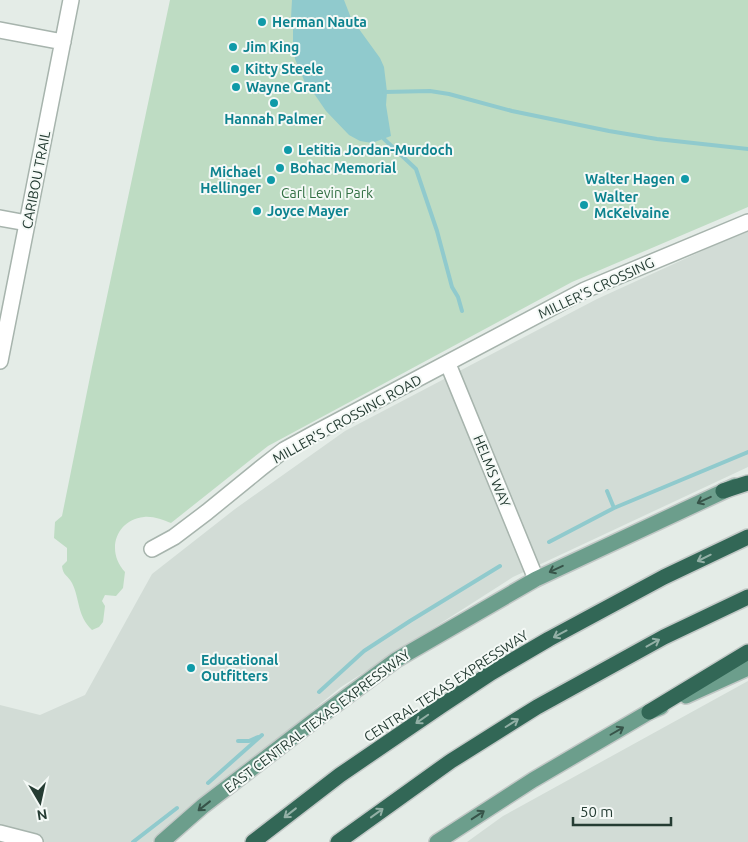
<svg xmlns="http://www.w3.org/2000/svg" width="748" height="842" font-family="Ubuntu,sans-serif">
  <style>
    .built { fill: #d2dcd6 }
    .green { fill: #bedcc3 }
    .water { fill: #90cacd }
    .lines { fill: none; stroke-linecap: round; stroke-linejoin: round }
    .stream { stroke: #90cacd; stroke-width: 4 }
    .minor-casing { stroke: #a7b4ad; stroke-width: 18 }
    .major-casing { stroke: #c2c8c6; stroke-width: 18 }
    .highway-casing { stroke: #c2c8c6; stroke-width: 18 }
    .minor { stroke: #fff; stroke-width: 15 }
    .major { stroke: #6c9e8c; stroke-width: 15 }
    .highway { stroke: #326756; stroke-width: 15 }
    .oneway { stroke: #375449 }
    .oneway2 { stroke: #93b0a6 }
    .culture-dot { fill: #0f9aa8; stroke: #f4f9f6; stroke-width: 2 }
    .labels { text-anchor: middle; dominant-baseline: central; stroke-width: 4; stroke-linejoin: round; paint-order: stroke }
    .culture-label { font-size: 14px; font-weight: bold; fill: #0d838f; stroke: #f4f9f6; text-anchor: start }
    .street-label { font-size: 14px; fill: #253c33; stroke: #f4f9f6 }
    .park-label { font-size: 14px; fill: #327043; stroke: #f4f9f6 }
  </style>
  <rect width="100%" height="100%" fill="#e4ece7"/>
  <path class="built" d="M748 230V467L513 577 341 687 152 842H0V705L40 715 85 695 152 574 235 509 345 431 597 299Z
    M748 681V842H467L503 816Z"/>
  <path class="green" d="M170 0H748V207L572 282 268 446 171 523C163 520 153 516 144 517 115 520 106 552 125 572L123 588 116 596 105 595 102 601 105 606 103 622 99 627 92 630C77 616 80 599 72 583 68 575 63 576 62 566L67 561V548L54 538 55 522 62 516 92 367Z"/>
  <path class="water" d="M292 0H344L351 18 380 58 384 67 387 92 386 105 391 136 372 143 360 141 349 135 326 111 315 95 306 85 295 59 293 43V23L291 18Z"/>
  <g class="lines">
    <path class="stream" d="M384 92 430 91 449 94 512 111 609 131 657 139 748 149
      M382 136 384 139 416 169 437 231 452 287 458 297 462 311
      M607 491 614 508
      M549 542 614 508 748 452
      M319 692 364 651 410 621 500 566
      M238 741H249L258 737
      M208 783 262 735
      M133 842 177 808"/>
    <g class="minor-casing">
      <path id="minor" d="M0 30 63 42
        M0 218 27 223
        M0 361 71 0
        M448 364 536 579
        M152 549 174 537 207 512 261 468 284 450 315 433 585 290 748 222
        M0 833 35 842"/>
    </g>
    <g class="major-casing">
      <path id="major" d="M686 696 748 668
        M162 842 203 806 315 720 396 660 536 579 735 486
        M437 842 533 780 649 712 661 707"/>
    </g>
    <g class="highway-casing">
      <path id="highway" d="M723 491 748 483
        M649 712 748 652
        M253 842 340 775 441 706 491 673 549 639 664 577 748 537
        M338 842 451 761 537 707 664 637 748 597"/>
    </g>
    <use href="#minor" class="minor"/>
    <use href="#major" class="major"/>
    <use href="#highway" class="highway"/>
  </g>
  <defs><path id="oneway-shaft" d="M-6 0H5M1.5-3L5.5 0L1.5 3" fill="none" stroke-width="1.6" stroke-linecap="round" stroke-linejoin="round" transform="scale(1.25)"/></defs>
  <g class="oneway">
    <use href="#oneway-shaft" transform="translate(704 500) rotate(155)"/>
    <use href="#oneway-shaft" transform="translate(556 569) rotate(155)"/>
    <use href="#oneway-shaft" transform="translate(617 731) rotate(-30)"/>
    <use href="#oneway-shaft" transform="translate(204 806) rotate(142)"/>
    <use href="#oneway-shaft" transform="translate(478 815) rotate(-33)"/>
  </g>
  <g class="oneway2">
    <use href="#oneway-shaft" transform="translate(704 558) rotate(154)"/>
    <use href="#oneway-shaft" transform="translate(560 634) rotate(152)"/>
    <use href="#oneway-shaft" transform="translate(653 643) rotate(-29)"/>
    <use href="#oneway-shaft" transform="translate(422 719) rotate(145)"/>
    <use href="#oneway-shaft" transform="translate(512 723) rotate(-32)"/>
    <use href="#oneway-shaft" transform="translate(290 813) rotate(142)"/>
    <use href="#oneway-shaft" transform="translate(377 813) rotate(-36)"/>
  </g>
  <g class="culture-dot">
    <circle cx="262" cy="22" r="5"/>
    <circle cx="233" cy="47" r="5"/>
    <circle cx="235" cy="69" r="5"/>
    <circle cx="236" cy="87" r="5"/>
    <circle cx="274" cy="103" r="5"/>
    <circle cx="288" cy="150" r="5"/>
    <circle cx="280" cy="168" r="5"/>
    <circle cx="685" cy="179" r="5"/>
    <circle cx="271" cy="180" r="5"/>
    <circle cx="584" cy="205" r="5"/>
    <circle cx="257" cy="211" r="5"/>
    <circle cx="191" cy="668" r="5"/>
  </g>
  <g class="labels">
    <g class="culture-label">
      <text x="272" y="22">Herman Nauta</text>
      <text x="243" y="47">Jim King</text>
      <text x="245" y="69">Kitty Steele</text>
      <text x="246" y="87">Wayne Grant</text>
      <text x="274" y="119" text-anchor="middle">Hannah Palmer</text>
      <text x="298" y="150">Letitia Jordan-Murdoch</text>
      <text x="290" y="168">Bohac Memorial</text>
      <text x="261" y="172" text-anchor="end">Michael<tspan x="261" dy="16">Hellinger</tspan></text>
      <text x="675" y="179" text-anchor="end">Walter Hagen</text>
      <text x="594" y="197">Walter<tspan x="594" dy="16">McKelvaine</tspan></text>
      <text x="267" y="211">Joyce Mayer</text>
      <text x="201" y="660">Educational<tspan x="201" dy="16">Outfitters</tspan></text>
    </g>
    <g class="street-label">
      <text transform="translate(36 180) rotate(-79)">CARIBOU TRAIL</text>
      <text transform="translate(596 288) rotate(-25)">MILLER'S CROSSING</text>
      <text transform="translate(347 419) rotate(-29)">MILLER'S CROSSING ROAD</text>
      <text transform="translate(492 471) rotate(68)">HELMS WAY</text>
      <text transform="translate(446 686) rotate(-33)">CENTRAL TEXAS EXPRESSWAY</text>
      <text transform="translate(317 721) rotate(-37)">EAST CENTRAL TEXAS EXPRESSWAY</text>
    </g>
    <g class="park-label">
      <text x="327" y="193">Carl Levin Park</text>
    </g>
  </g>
  <g transform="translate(40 802) rotate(171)" stroke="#f4f9f6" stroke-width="4" paint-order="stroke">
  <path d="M0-4L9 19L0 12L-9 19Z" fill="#253c33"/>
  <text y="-8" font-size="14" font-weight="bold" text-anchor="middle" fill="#253c33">N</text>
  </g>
  <path d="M573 817v8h98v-8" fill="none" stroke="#253c33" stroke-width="2.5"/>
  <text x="580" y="817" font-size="15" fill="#253c33" stroke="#f4f9f6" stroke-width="4" paint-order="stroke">50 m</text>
</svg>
